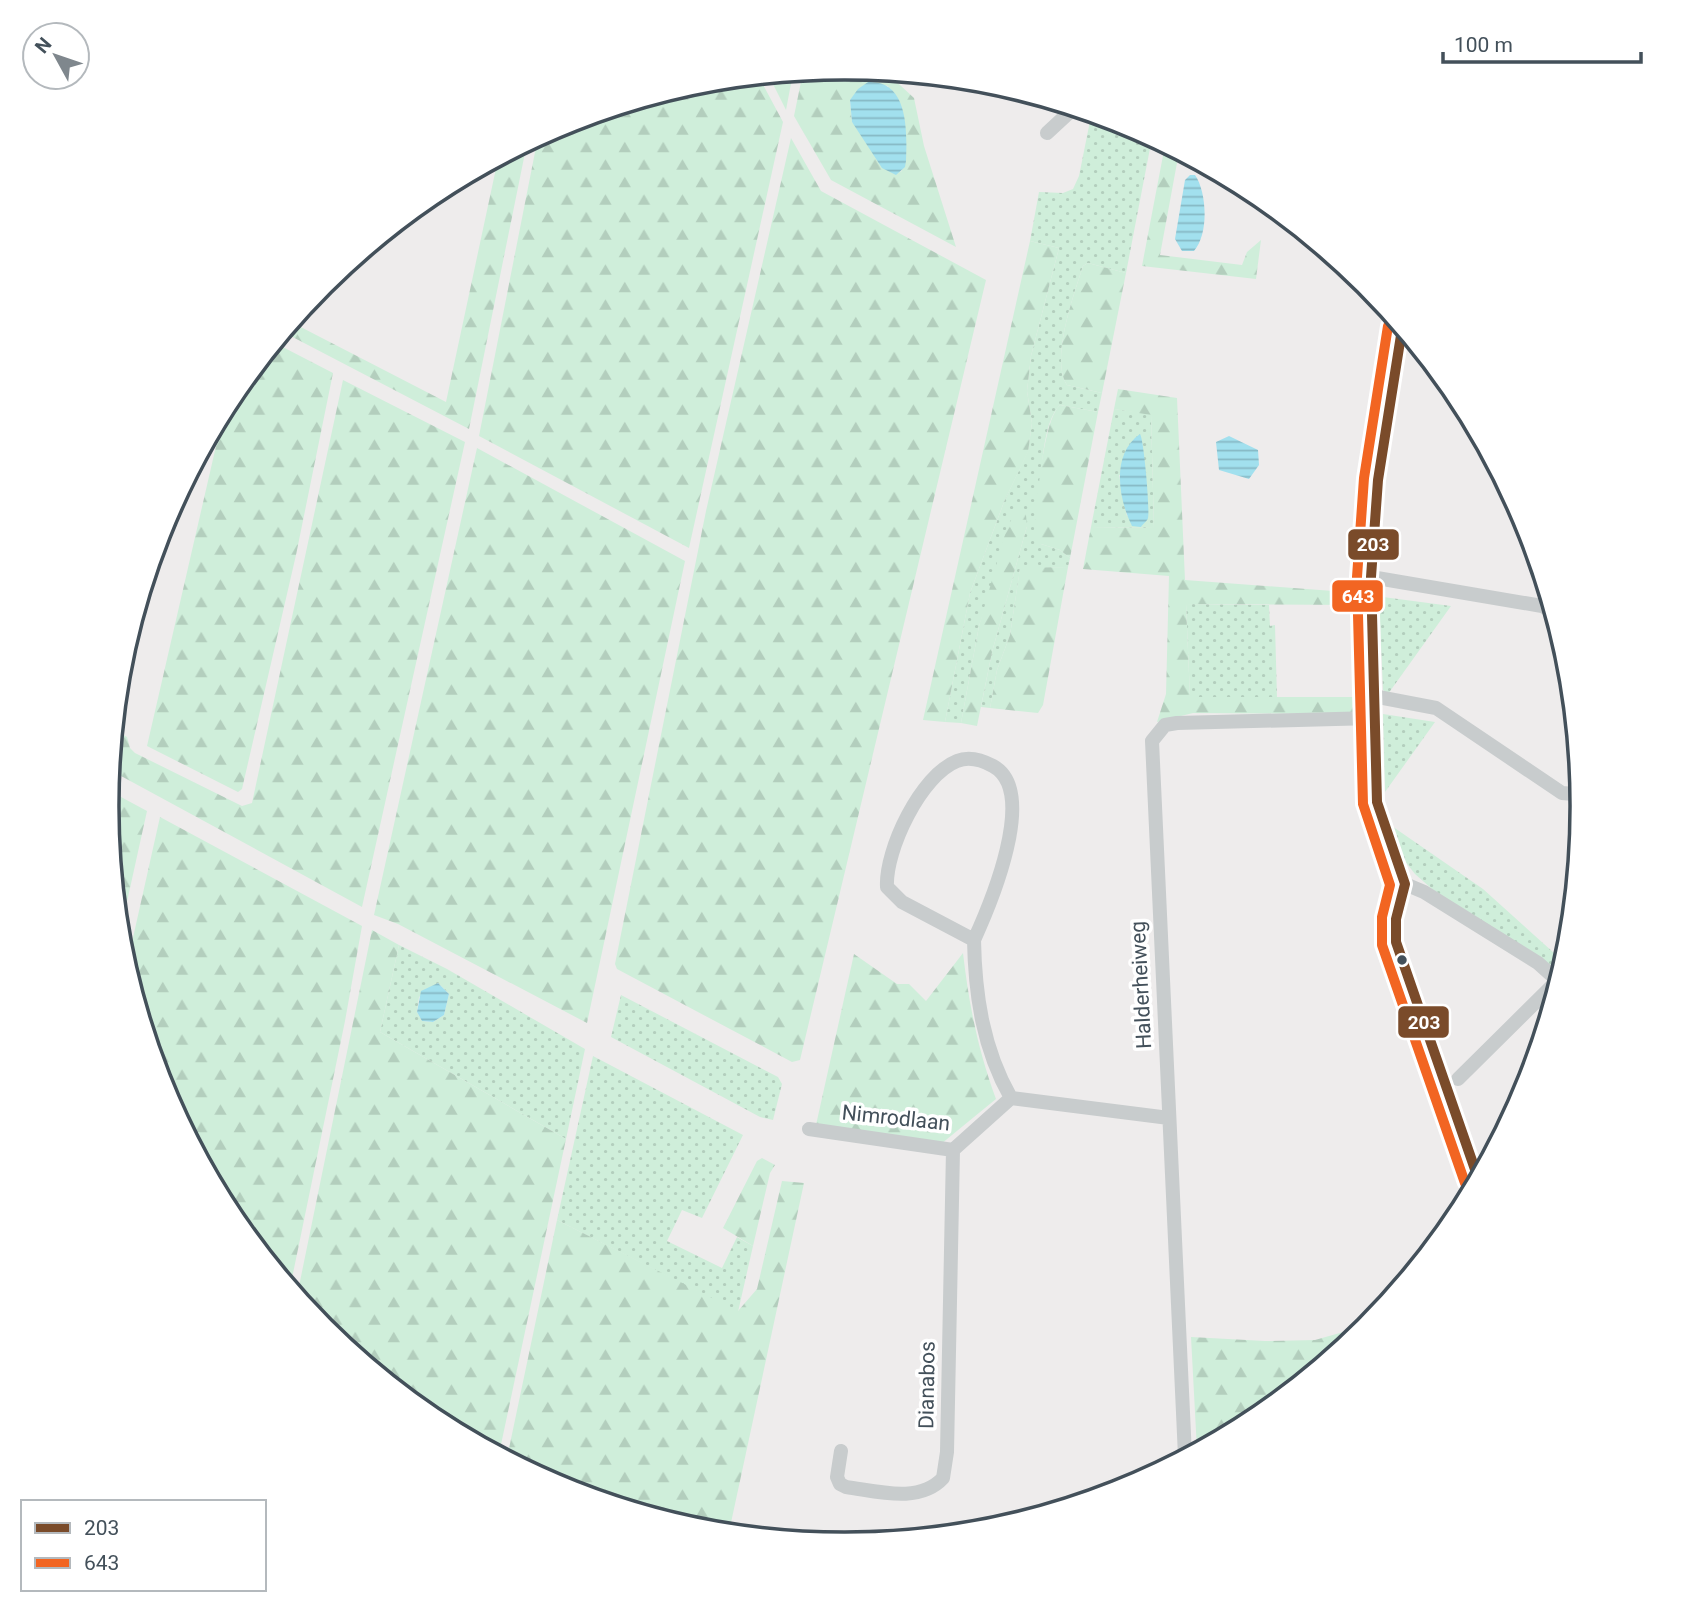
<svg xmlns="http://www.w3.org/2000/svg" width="1688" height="1612" font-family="Roboto,sans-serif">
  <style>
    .grass { fill: url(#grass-dots); fill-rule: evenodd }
    .forest { fill: url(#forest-firs); fill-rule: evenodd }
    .water { fill: url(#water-rules) }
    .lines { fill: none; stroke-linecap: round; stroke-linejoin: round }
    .minor { stroke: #c8cccd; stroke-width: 14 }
    .bus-1-casing { stroke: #fff; stroke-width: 16 }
    .bus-2-casing { stroke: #fff; stroke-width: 16 }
    .bus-1 { stroke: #7a4b2a; stroke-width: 10 }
    .bus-2 { stroke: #f26522; stroke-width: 10 }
    .bus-dot { fill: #43505a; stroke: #fff; stroke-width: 2.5 }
    .labels { text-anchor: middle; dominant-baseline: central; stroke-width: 7; stroke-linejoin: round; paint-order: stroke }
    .street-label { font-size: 21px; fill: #43505a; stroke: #fff }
    .rim { fill: none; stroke: #43505a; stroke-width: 3.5 }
    .line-badge { stroke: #fff; stroke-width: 2.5 }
    .badge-label { font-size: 19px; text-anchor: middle; font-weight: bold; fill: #fff }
  </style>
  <defs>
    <pattern id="grass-dots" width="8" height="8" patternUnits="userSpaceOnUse" patternTransform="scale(1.75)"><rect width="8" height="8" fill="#cfeeda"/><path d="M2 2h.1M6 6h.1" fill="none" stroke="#b3cebd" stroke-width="1.8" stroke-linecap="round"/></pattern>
    <pattern id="forest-firs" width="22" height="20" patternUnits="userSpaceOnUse" patternTransform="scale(1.75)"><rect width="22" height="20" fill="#cfeeda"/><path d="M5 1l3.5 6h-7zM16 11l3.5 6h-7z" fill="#b3cebd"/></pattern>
    <pattern id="water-rules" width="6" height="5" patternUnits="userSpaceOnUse" patternTransform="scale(1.75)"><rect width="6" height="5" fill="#a2e0ee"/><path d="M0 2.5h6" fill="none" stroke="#86b8c4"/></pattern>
  </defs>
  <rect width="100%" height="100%" fill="#eeecec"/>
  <path class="grass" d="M1113 120 1152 138 1126 273 1088 263 1083 266C1074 294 1050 360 1067 385L1102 393 1098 412 1060 405C1037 427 1040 513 1041 544L1060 550 1070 558 1068 567 1020 569 1010 635 997 670 990 708 981 707 992 652 1027 526 992 587 979 626 961 723 945 722 970 593 1004 502 1028 451 1032 423 1027 391 1031 356 1059 248 1030 241 1039 192 1063 193 1073 189 1079 176 1090 121 1111 125Z
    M1114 409 1151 414 1154 528 1091 527ZM1119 475 1145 482 1148 507 1127 516Z
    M1383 597 1451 606 1388 694 1383 690 1379 599Z
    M1186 604 1269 605 1270 626 1275 625 1277 698 1190 697Z
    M1383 714 1435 722 1385 792Z
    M1386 822 1483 889 1564 962 1555 970 1432 889 1415 874 1396 850Z
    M399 945 447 969 585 1049 566 1139 380 1032ZM438 983 449 994 444 1015 433 1022 422 1021 417 1012 419 997Z
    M621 995 778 1077 782 1084 773 1120 760 1117 611 1037Z
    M593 1056 743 1135 702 1218 682 1210 667 1241 722 1268 737 1237 753 1246 738 1312 557 1220Z"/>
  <path class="forest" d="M844 68 887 73 914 98 924 146 956 247 831 180 794 116 803 72ZM869 82 888 86 906 161 901 172 852 122 850 100Z
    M793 73 786 110 769 76Z
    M759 77 783 122 689 548 479 436 538 137C600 104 689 83 759 77Z
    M791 138 821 191 986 280 800 1060 792 1062 617 969 615 964 706 511Z
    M527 143 469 429 283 332 291 322 446 402 498 159Z
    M1165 145 1179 152 1160 255 1242 265 1247 252 1261 240 1256 279 1142 266Z
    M1030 241 1059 248 1031 356 1027 391 1032 423 1028 452 1004 502 970 593 945 722 923 720Z
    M1088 263 1126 273 1102 393 1067 385C1050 360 1074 294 1083 266Z
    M275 343 333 373 296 555 242 789 238 792 147 746 225 407Z
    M343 380 465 442 362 907 110 770 114 729 127 737 130 748 135 753 242 806 252 803Z
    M1118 389 1177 398 1185 580 1360 593V605L1186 604 1190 697H1360L1356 714 1193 713 1157 722 1166 694 1169 576 1083 569 1091 527 1154 528 1151 415 1114 409Z
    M1060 405 1098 412 1070 558 1060 550 1041 544 1034 534C1037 507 1042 421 1060 405Z
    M477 448 685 561 587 1023 398 924 374 915Z
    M1021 510 1026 515 1027 526 992 652 977 726 961 723 979 626 1007 527 1016 512Z
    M1068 567 1043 705 1038 713 990 708 997 670 1010 635 1020 568Z
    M108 790 147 811 119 938 106 806Z
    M160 817 362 926 345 1021 290 1288 230 1216 162 1088 126 969Z
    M372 930 399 945 380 1032 566 1139 499 1454 434 1419 322 1327 297 1296Z
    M963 953C969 1005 978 1050 996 1099L941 1144 816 1125 854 954 897 984H909L926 1001Z
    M1501 1133 1481 1171 1477 1157Z
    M762 1158 775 1165 770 1173 753 1246 723 1228 757 1161Z
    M782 1181 804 1183 729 1532 700 1529 561 1487 507 1458 557 1220 738 1311 757 1289Z
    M1368 1325 1254 1420 1197 1450 1191 1337 1265 1341 1315 1340Z"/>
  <path class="water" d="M868 82C909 80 907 132 906 161L905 167 896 175 882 168 852 122 850 100 858 89Z
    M1190 175H1195C1207 192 1209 234 1194 251H1182L1175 239 1185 180Z
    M1140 434C1144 440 1150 511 1148 518 1148 520 1142 525 1141 527L1132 526C1118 498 1111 454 1140 434Z
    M1229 436 1258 450 1259 465 1249 479 1219 470 1216 442Z
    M438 983 449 994 444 1015 433 1022 422 1021 417 1012 421 991Z"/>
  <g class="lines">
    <path class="minor" d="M1047 133 1074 108
      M1402 328 1378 480 1371 577 1377 802 1405 884 1396 919V942L1478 1178
      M1371 577 1542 606 1552 611
      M1373 696 1436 708 1562 793 1574 794 1580 788
      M1405 884 1424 892 1538 963 1558 981
      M974 940C990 905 1039 791 993 766 982 760 969 756 957 761 921 775 885 850 887 887L902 902 974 940C975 995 983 1049 1011 1098
      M1458 1079 1558 980
      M809 1129 953 1150 1011 1098 1169 1118
      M841 1451 837 1477 840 1484 846 1487C877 1491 919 1504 943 1478L947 1452 953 1150
      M1185 1456 1152 741 1165 725 1177 723 1373 718"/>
    <g class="bus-1-casing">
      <path id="bus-1" d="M1402 329 1378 480 1371 577 1377 802 1405 884 1396 919V942L1478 1178"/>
    </g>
    <g class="bus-2-casing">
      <path id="bus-2" d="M1388 326 1364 478 1357 577 1363 804 1390 885 1382 917V945L1465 1183"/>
    </g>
    <use href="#bus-1" class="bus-1"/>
    <use href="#bus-2" class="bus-2"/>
  </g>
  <circle class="bus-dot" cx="1402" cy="960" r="6"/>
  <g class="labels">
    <g class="street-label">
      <text transform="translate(1141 985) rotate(-93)">Halderheiweg</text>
      <text transform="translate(896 1118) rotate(6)">Nimrodlaan</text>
      <text transform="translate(927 1385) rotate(-89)">Dianabos</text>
    </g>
  </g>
  <path d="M0 0H1688V1612H0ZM844 80H845A725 725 0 0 1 1570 805V807A725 725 0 0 1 845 1532H844A725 725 0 0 1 119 807V805A725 725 0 0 1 844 80Z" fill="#fff" fill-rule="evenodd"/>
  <path class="rim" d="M844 80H845A725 725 0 0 1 1570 805V807A725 725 0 0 1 845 1532H844A725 725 0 0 1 119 807V805A725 725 0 0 1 844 80Z"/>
  <g class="line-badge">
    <rect x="1347" y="528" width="53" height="33" rx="7" fill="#7a4b2a"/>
    <rect x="1331" y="579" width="53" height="34" rx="7" fill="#f26522"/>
    <rect x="1397" y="1005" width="53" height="34" rx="7" fill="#7a4b2a"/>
  </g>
  <g class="badge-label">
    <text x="1373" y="551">203</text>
    <text x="1358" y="603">643</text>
    <text x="1424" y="1029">203</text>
  </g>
  <rect x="21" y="1500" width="245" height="91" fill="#ffffff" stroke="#b4b9bd" stroke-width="2"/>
  <rect x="35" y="1523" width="35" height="10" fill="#7a4b2a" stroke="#b4b9bd" stroke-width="2"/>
  <text x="84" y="1535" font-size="21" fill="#43505a">203</text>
  <rect x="35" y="1558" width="35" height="10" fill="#f26522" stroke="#b4b9bd" stroke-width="2"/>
  <text x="84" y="1570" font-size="21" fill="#43505a">643</text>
  <g transform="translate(56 56) rotate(310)"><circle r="33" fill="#ffffff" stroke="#b4b9bd" stroke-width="2"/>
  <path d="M0-5L12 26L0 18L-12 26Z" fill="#7f878d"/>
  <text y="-10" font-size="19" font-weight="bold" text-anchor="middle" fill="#43505a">N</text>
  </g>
  <path d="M1443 52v10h198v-10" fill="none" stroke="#43505a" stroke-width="3.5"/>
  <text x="1454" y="52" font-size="21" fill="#43505a" stroke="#ffffff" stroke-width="5" paint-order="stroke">100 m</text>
</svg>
